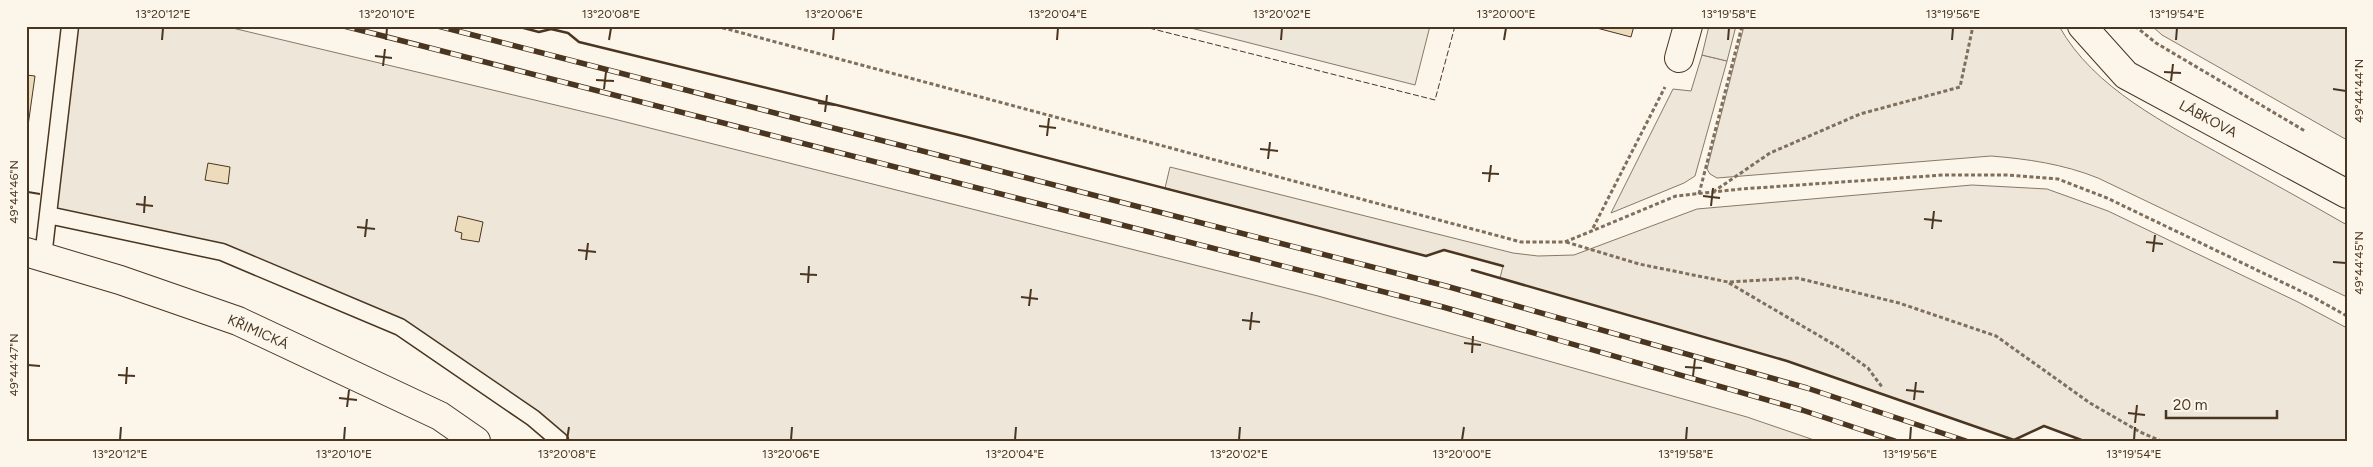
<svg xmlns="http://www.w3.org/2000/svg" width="2373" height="467" font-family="Figtree,sans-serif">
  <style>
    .green { fill: #ede6d9; stroke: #887966 }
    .parking { fill: #ede7d9; stroke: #887966 }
    .building { fill: #ecdcbc; stroke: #4a3520 }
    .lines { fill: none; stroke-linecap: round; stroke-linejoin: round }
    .lane-casing { stroke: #4a3520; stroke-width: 19 }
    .street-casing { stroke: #4a3520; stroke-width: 30 }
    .secondary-casing { stroke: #4a3520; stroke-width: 30 }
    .path { stroke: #7f6f5c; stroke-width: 3; stroke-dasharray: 4 2.5; stroke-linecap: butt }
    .lane { stroke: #fbf6e9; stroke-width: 16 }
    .street { stroke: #fbf6e9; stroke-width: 28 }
    .secondary { stroke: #fbf6e9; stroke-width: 28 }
    .rail-casing { stroke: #4a3520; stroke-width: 5.5 }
    .rail { stroke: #fbf6e9; stroke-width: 4; stroke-dasharray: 11; stroke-linecap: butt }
    .fence { stroke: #4a3520; stroke-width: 1; stroke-dasharray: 6 2.5; stroke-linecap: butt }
    .wall { stroke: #4a3520; stroke-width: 2.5 }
    .ticks { fill: none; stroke: #4a3520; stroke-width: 2 }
    .labels { text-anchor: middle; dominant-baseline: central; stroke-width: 4; stroke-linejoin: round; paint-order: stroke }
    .street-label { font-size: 14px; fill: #4a3520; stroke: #fbf6e9 }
    .neatline { fill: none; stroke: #4a3520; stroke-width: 2 }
    .ticks-label { font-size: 12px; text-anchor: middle; fill: #4a3520 }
  </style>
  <rect width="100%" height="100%" fill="#fbf6e9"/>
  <path class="green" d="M70 26H224L610 118 1318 296 1747 417 1817 441H560L400 327 222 252 48 215Z
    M1744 26H2059C2094 89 2167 124 2227 158 2267 180 2307 202 2347 225V297L2098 178C2063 164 2028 159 1991 156L1717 178 1710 174 1707 169Z
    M2152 26H2347V140L2162 35Z
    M1702 55 1727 61 1695 176 1684 183 1611 213 1673 89 1691 91Z
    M1170 167 1513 253 1538 256 1574 255 1697 209 1972 185 2047 189 2108 211 2298 302 2347 328V441H2084L2044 426 2014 440 1787 361 1500 278 1503 266 1444 250 1426 256 1165 188Z"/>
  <path class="parking" d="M1183 26H1430L1415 85Z
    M1709 26H1736L1727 61 1702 55Z"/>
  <path class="building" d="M1589 26H1634L1631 37Z
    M26 75 35 76 26 140Z
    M208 163 230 167 228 184 205 180Z
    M458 216 483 222 479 242 461 239 462 233 455 231Z"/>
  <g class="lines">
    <g class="lane-casing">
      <path id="lane" d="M48 215 222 252 400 327 533 418 560 441
        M43 257 70 26"/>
    </g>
    <g class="street-casing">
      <path id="street" d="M1679 58 1688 26"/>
    </g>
    <g class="secondary-casing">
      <path id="secondary" d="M2082 26 2126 75 2347 194
        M26 252 120 280 238 321 440 416 476 441"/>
    </g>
    <path class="path" d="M716 26 1521 242H1565L1676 196 1741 189 1943 175H2007L2058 179 2107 198 2311 296 2347 316
      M2135 26 2156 43 2305 131
      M1713 192 1770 153 1860 114 1960 87 1973 26
      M1699 194 1742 26
      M1593 228 1665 87
      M1566 242 1639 264 1728 282 1797 278 1899 303 1996 336 2090 403 2140 432 2161 441
      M1729 283 1840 348 1868 368 1882 387"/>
    <use href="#lane" class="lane"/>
    <use href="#street" class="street"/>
    <use href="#secondary" class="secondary"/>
    <g class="rail-casing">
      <path id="rail" d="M344 26 1443 307 1802 410 1895 441
        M438 26 1446 286 1807 388 1966 441"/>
    </g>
    <use href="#rail" class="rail"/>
    <path class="fence" d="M1141 26 1435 100 1455 26"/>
    <path class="wall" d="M516 26 539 32 551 29 568 33 579 42 967 137 1426 256 1444 250 1503 266
      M1472 270 1787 361 2014 440 2044 426 2084 441"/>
  </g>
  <path class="ticks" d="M162 40 163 28M386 40 387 28M609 40 611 28M833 40 834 28M1057 40 1058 28M1281 40 1282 28M1504 40 1506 28M1728 40 1729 28M1952 40 1953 28M2176 40 2177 28M375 56 392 58M383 66 385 49M2164 72 2181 73M596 80 614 81M2171 81 2173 64M604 89 606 72M2333 89 2346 91M818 103 835 105M825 112 827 95M1039 126 1056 128M1047 136 1049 118M1260 149 1278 151M1268 159 1270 142M1482 173 1499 174M1489 182 1491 165M28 192 40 194M1703 196 1720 198M136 204 153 206M1711 206 1713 188M144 213 145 196M1924 219 1942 221M357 227 375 229M1932 229 1934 211M365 237 367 219M2146 242 2163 244M578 250 596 252M2153 252 2155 235M586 260 588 243M2333 262 2346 263M800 274 817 275M808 283 809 266M1021 297 1038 299M1029 306 1031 289M1242 320 1260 322M1250 330 1252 312M1464 343 1481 345M1472 353 1473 336M28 365 40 366M1685 367 1702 368M118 375 135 376M1693 376 1695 359M126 384 127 367M1906 390 1924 392M339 398 357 400M1914 400 1916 382M347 407 349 390M2128 413 2145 415M2135 423 2137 405M120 440 121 427M344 440 345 427M567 440 569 427M791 440 792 427M1015 440 1016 427M1239 440 1240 427M1462 440 1464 427M1686 440 1687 427M1910 440 1911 427M2134 440 2135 427"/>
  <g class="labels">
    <g class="street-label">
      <text transform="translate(2208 119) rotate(28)">LÁBKOVA</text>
      <text transform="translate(258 332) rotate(24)">KŘIMICKÁ</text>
    </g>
  </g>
  <rect width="2373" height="467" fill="none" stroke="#fbf6e9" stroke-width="55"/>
  <path d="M2166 410v8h111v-8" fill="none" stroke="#4a3520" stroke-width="2.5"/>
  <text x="2173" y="410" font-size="15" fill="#4a3520" stroke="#fbf6e9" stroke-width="4" paint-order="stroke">20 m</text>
  <rect x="28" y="28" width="2318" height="412" class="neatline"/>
  <g class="ticks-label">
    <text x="163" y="18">13°20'12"E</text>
    <text x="387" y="18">13°20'10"E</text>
    <text x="611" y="18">13°20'08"E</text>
    <text x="834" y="18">13°20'06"E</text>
    <text x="1058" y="18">13°20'04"E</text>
    <text x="1282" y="18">13°20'02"E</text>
    <text x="1506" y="18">13°20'00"E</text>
    <text x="1729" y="18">13°19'58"E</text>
    <text x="1953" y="18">13°19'56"E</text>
    <text x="2177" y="18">13°19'54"E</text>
    <text transform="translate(2359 91) rotate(-90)" y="4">49°44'44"N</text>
    <text transform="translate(14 192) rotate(-90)" y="4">49°44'46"N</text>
    <text transform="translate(2359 263) rotate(-90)" y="4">49°44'45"N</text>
    <text transform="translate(14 365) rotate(-90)" y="4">49°44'47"N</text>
    <text x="120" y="458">13°20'12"E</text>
    <text x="344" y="458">13°20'10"E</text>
    <text x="567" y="458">13°20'08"E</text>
    <text x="791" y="458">13°20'06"E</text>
    <text x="1015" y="458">13°20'04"E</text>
    <text x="1239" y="458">13°20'02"E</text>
    <text x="1462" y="458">13°20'00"E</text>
    <text x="1686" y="458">13°19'58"E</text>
    <text x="1910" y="458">13°19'56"E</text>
    <text x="2134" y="458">13°19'54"E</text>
  </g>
</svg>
